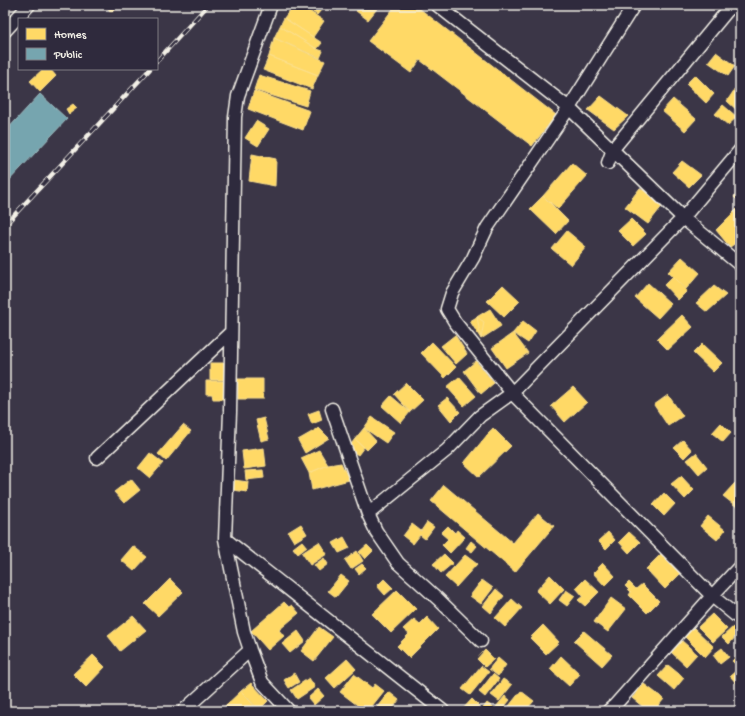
<svg xmlns="http://www.w3.org/2000/svg" width="745" height="716" font-family="'Gochi Hand',sans-serif">
  <style>
    .homes { fill: #ffd966; stroke: #fce08d }
    .public { fill: #76a5af; stroke: #9cbcc0 }
    .lines { fill: none; stroke-linecap: round; stroke-linejoin: round }
    .street-casing { stroke: #f4f1e8; stroke-width: 15 }
    .street { stroke: #2f2a3d; stroke-width: 12 }
    .rail-casing { stroke: #f4f1e8; stroke-width: 4.5 }
    .rail { stroke: #2f2a3d; stroke-width: 3; stroke-dasharray: 9; stroke-linecap: butt }
  </style>
  <rect width="100%" height="100%" fill="#3b3647"/>
  <filter id="ink" filterUnits="userSpaceOnUse"><feTurbulence type="fractalNoise" baseFrequency=".025" numOctaves="2"/><feDisplacementMap in="SourceGraphic" scale="8" xChannelSelector="R" yChannelSelector="G"/><feConvolveMatrix kernelMatrix="1 2 1 2 8 2 1 2 1" color-interpolation-filters="sRGB"/></filter>
  <g filter="url(#ink)">
    <path class="homes" d="M107 5H118L111 12 106 6Z
      M294 5H300L324 21 313 37 284 18Z
      M304 5H325L317 15Z
      M361 5H380L368 20 356 11Z
      M396 5H415L556 115 532 146 420 60 411 73 368 41Z
      M284 18 313 37 322 43 317 49 280 26Z
      M280 26 317 49 323 51 320 58 274 38Z
      M274 38 325 61 318 75 269 56Z
      M716 52 735 66 728 76 708 62Z
      M269 56 318 75 312 89 263 70Z
      M43 69H50L56 76 40 92 30 81Z
      M259 75 310 91 306 106 254 90Z
      M695 75 714 94 706 103 686 84Z
      M735 89 740 94V113L727 101Z
      M254 91 310 111 303 130 248 109Z
      M601 96 628 116 614 129 588 110Z
      M673 99 696 119 685 131 662 111Z
      M73 104 77 108 69 114 66 109Z
      M723 105 737 117 728 125 715 114Z
      M256 121 269 129 258 146 245 138Z
      M252 154 276 159 275 186 249 181Z
      M682 161 701 175 689 187 672 172Z
      M572 163 587 176 558 209 543 196Z
      M640 188 663 205 648 224 625 207Z
      M740 190V203L734 197Z
      M543 196 568 221 556 234 530 209Z
      M737 209 740 213V240L730 247 716 230Z
      M631 219 646 234 633 246 618 231Z
      M567 231 586 247 571 265 552 249Z
      M682 257 700 273 686 289 668 272Z
      M673 276 687 291 678 300 664 285Z
      M648 283 671 304 658 318 635 298Z
      M503 285 520 301 504 317 487 301Z
      M714 286 726 295 707 312 696 303Z
      M490 309 501 326 481 339 470 321Z
      M682 315 693 327 668 350 657 339Z
      M477 317 484 322 481 339Z
      M523 321 536 331 528 343 513 333Z
      M513 333 528 353 506 368 492 348Z
      M455 335 467 354 456 364 441 346Z
      M432 342 456 367 445 378 421 353Z
      M702 344 722 363 713 372 693 353Z
      M476 361 494 383 481 394 464 371Z
      M210 363H224V380H210Z
      M459 377 476 396 464 406 447 387Z
      M238 379H263V399H238Z
      M206 381H224V399H213L212 394H206Z
      M406 383 423 400 410 412 394 394Z
      M573 387 587 402 565 422 551 406Z
      M668 395 683 416 668 426 654 405Z
      M391 396 410 412 401 423 382 406Z
      M447 398 460 412 451 421 438 405Z
      M319 410 322 420 312 424 308 414Z
      M372 417 394 432 386 443 364 428Z
      M264 418 269 439 261 441 256 420Z
      M721 423 731 433 723 442 712 433Z
      M183 425 191 431 166 461 158 454Z
      M319 428 329 438 305 453 298 440Z
      M364 428 376 441 367 450 355 439Z
      M493 428 511 446 479 477 464 463Z
      M355 439 364 447 358 455 348 448Z
      M683 440 692 450 684 458 674 448Z
      M264 448 266 466 244 469 242 451Z
      M319 450 328 465 309 473 301 458Z
      M150 453 163 463 150 478 138 468Z
      M696 453 707 467 699 474 687 460Z
      M341 463 349 480 312 490 309 473 328 465Z
      M263 470 264 478 246 480 245 471Z
      M681 476 694 490 685 499 671 484Z
      M131 479 140 490 124 503 114 492Z
      M234 480 248 482 247 492 233 490Z
      M735 483 740 487V504L737 507 723 496Z
      M444 485 513 543 538 513 554 526 515 572 431 501Z
      M664 493 675 504 664 516 653 505Z
      M708 516 725 530 717 540 700 526Z
      M427 522 434 527 425 539 420 535 413 544 403 536 412 524 421 531Z
      M301 524 307 534 294 542 288 532Z
      M448 526 455 533 457 530 465 537 450 553 442 545 448 539 441 533Z
      M608 532 615 540 606 549 598 541Z
      M629 532 640 542 629 553 619 542Z
      M344 537 350 548 339 553 333 543Z
      M302 541 307 547 298 554 293 548Z
      M471 541 477 546 472 552 466 548Z
      M319 542 327 554 310 565 302 553Z
      M367 545 373 551 365 559 359 552Z
      M133 546 147 557 134 571 121 560Z
      M357 551 363 561 351 569 345 560Z
      M444 554 453 563 441 573 433 564Z
      M661 554 680 574 665 589 646 569Z
      M465 555 477 564 456 587 445 577Z
      M324 558 328 564 319 571 314 565Z
      M603 563 615 576 605 586 593 573Z
      M362 564 366 568 359 574 355 569Z
      M341 575 349 581 336 597 328 591Z
      M550 575 564 589 550 604 536 591Z
      M170 579 183 592 158 616 145 604Z
      M384 579 393 588 385 595 377 586Z
      M585 579 599 592 585 606 578 600 583 596 576 588Z
      M482 580 493 588 481 604 470 596Z
      M629 582 636 589 642 584 659 601 647 613 629 595 631 592 625 586Z
      M496 589 504 596 491 613 483 606Z
      M397 590 416 609 391 633 372 614Z
      M566 590 575 596 567 606 559 600Z
      M611 598 626 609 608 632 594 622Z
      M512 599 522 608 505 627 495 618Z
      M284 602 289 607 292 605 299 613 279 630 284 636 268 650 251 631Z
      M712 614 727 629 713 642 698 627Z
      M133 616 146 630 120 651 108 636Z
      M427 617 438 629 409 658 397 646 409 634 403 629 414 619 420 624Z
      M543 625 559 642 546 654 530 638Z
      M319 627 333 637 314 661 301 651Z
      M733 627 739 633 729 644 722 637Z
      M694 628 714 647 705 657 685 637Z
      M298 631 305 641 290 653 282 644Z
      M584 631 612 655 602 666 574 641Z
      M681 640 697 654 686 666 671 652Z
      M722 648 729 657 720 664 713 655Z
      M485 650 494 659 485 667 477 659Z
      M93 655 105 667 86 687 73 674Z
      M738 655 740 656V668L732 661Z
      M561 656 580 674 569 686 550 669Z
      M498 658 506 665 498 676 489 669Z
      M347 659 356 669 335 688 326 678Z
      M668 665 684 678 674 690 658 676Z
      M481 666 489 672 470 695 462 689Z
      M737 670 740 673V683L738 685 730 676Z
      M294 673 299 682 289 688 284 680Z
      M354 674 372 688 375 684 384 691 368 711H365L340 692Z
      M493 674 499 679 485 697 479 692Z
      M309 678 315 687 297 699 291 690Z
      M503 679 512 685 499 701 491 695Z
      M251 683 268 701 259 710 241 691Z
      M644 684 664 699 654 711H648L632 698Z
      M318 689 324 696 314 705 308 698Z
      M241 691 259 711H222L221 710Z
      M521 691 534 701 525 711H505Z
      M389 692 399 700 391 711H374Z
      M505 696 510 700 501 711 496 707Z
      M472 699 479 706 474 711H461Z
      M487 703 495 709 493 711H481Z"/>
    <path class="public" d="M40 94 67 119 5 185V132Z"/>
    <g class="lines">
      <g class="street-casing">
        <path id="street" d="M271 5 238 96 235 117 230 412 225 539 244 632 250 650 262 682 289 711
          M437 5 569 108 683 218 740 265
          M634 5 569 108 487 228 473 258 452 293 447 309 455 322 512 393 712 596 740 619
          M5 31 29 5
          M608 163 613 149 732 5
          M332 409 368 514 376 531 398 563 438 599 481 641
          M97 458 231 332
          M368 514 447 450 480 416 512 393 683 218 740 150
          M225 539 443 711
          M183 711 250 650
          M608 711 615 705 712 596 740 566"/>
      </g>
      <use href="#street" class="street"/>
      <g class="rail-casing">
        <path id="rail" d="M157 61 208 5
          M5 225 150 69"/>
      </g>
      <use href="#rail" class="rail"/>
    </g>
  </g>
  <rect width="745" height="716" fill="none" stroke="#2f2a3d" stroke-width="20"/>
  <rect x="10" y="10" width="725" height="696" fill="none" stroke="#f4f1e8" stroke-width="1.5" filter="url(#ink)"/>
  <rect x="18" y="18" width="140" height="52" fill="#2f2a3d" stroke="#7e7a81"/>
  <rect x="26" y="28" width="20" height="12" fill="#ffd966" stroke="#7e7a81"/>
  <text x="54" y="38" font-size="12" fill="#f4f1e8">Homes</text>
  <rect x="26" y="48" width="20" height="12" fill="#76a5af" stroke="#7e7a81"/>
  <text x="54" y="58" font-size="12" fill="#f4f1e8">Public</text>
</svg>
